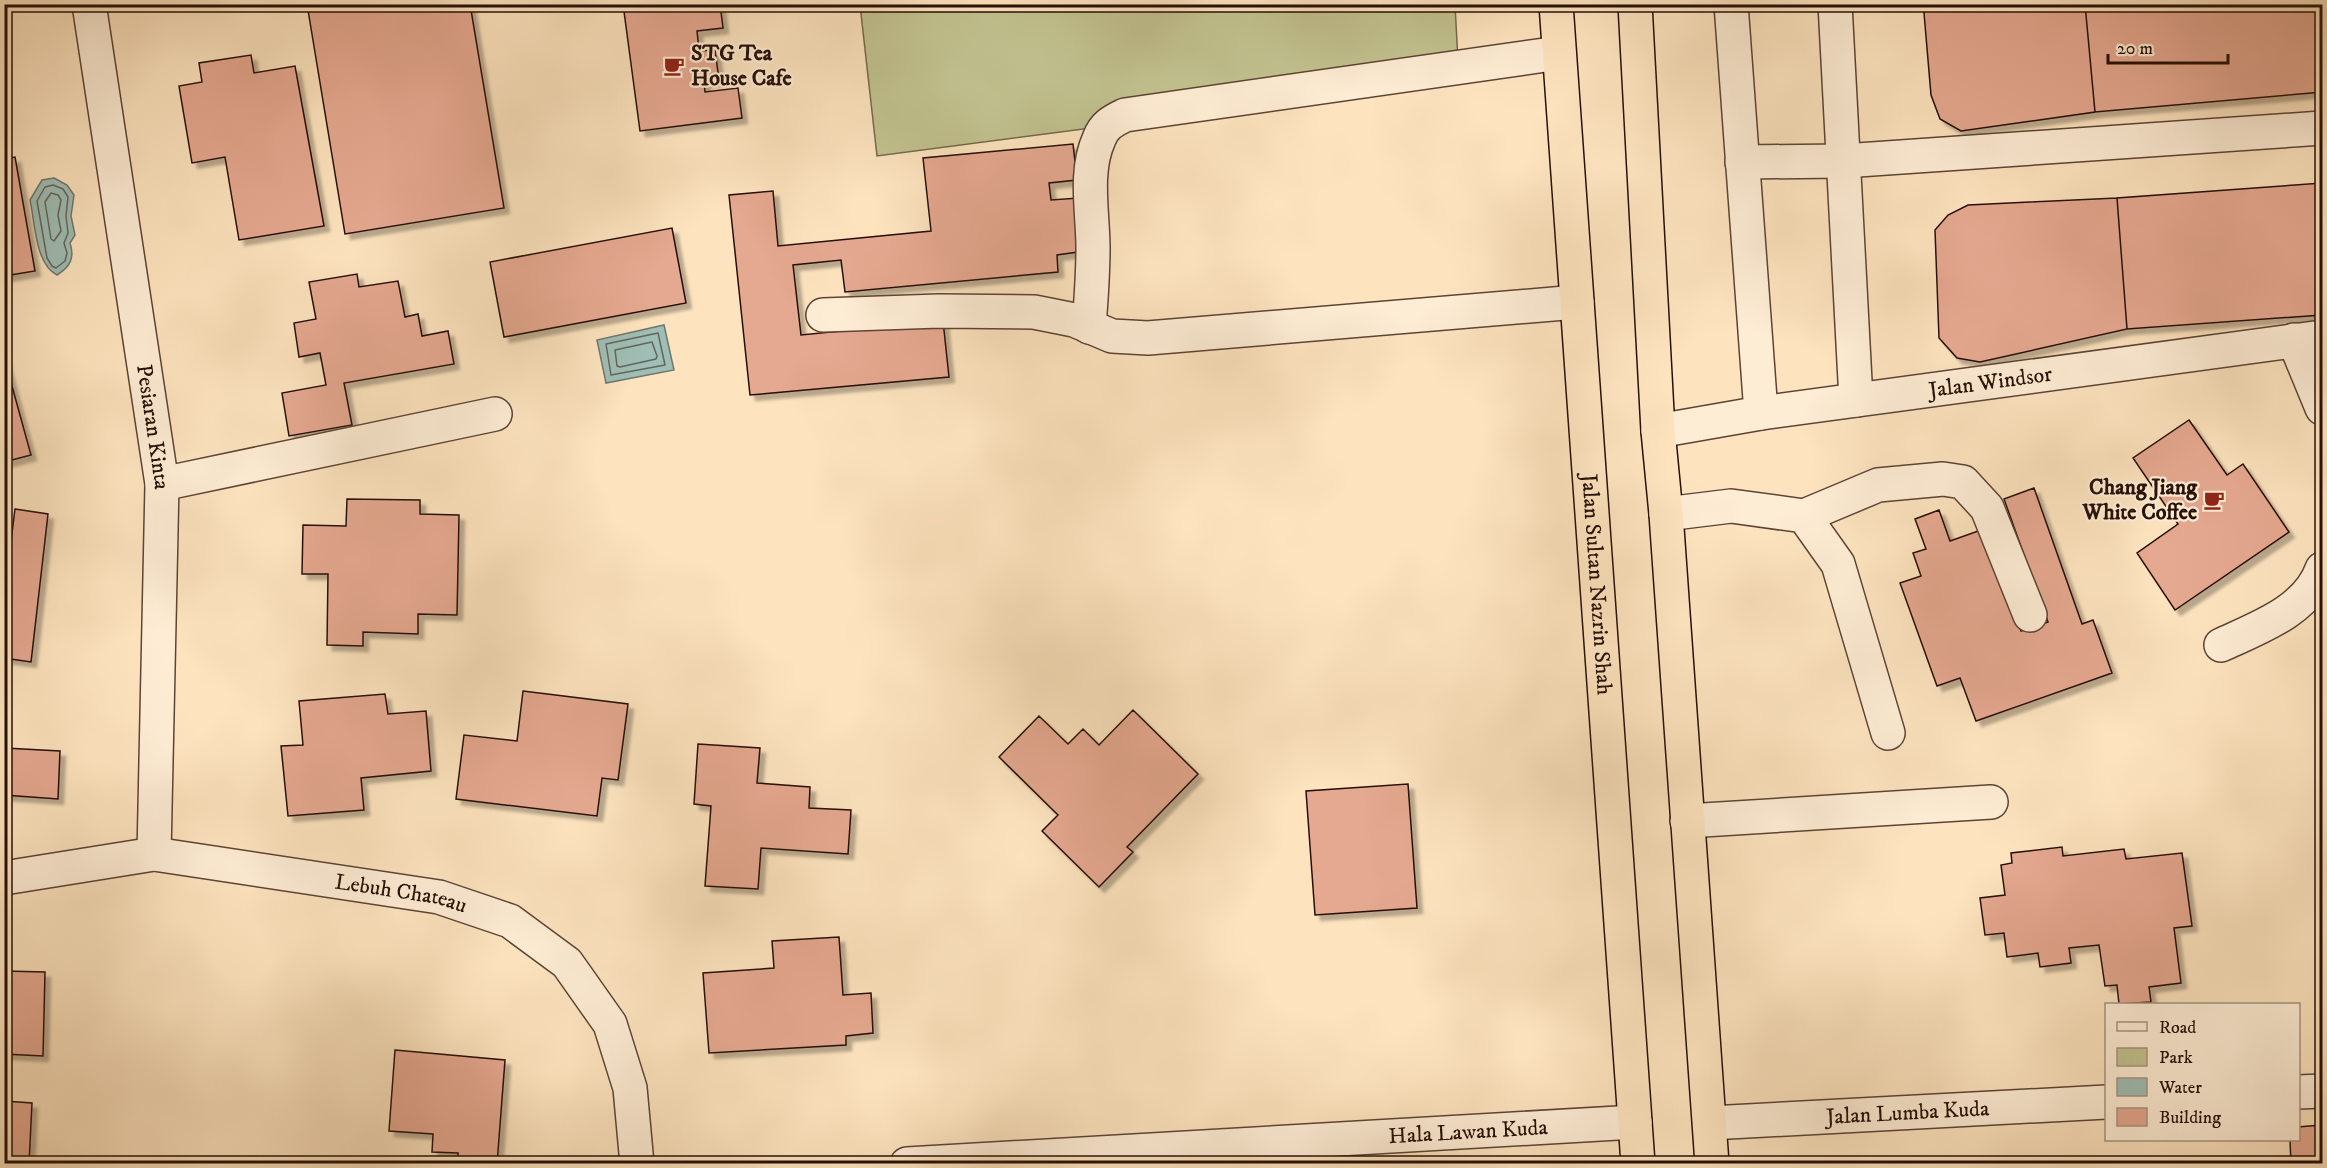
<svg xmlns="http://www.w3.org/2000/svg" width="2327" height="1168" font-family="'IM FELL DW Pica',serif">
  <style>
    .green { fill: #c2c390; stroke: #74694c; stroke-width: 1.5 }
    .water { fill: #9fbeb5; stroke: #6f786f; stroke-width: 1.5 }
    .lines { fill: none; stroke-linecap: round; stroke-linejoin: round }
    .shore { stroke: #62665e; stroke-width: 1.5 }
    .building { fill: #e5a890; stroke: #260f07; stroke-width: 1.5; filter: url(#shadow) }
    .minor-casing { stroke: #5c4435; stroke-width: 36 }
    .highway-casing { stroke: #260f07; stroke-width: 36 }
    .minor { stroke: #feedd5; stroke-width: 33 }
    .highway { stroke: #fde4bf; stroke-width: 33 }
    .labels { text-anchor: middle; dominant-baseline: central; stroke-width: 4.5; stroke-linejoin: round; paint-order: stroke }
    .poi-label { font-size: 22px; font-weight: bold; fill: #260f07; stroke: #feedd5; text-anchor: start }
    .street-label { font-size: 22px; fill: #260f07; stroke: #feedd5 }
  </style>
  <defs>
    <filter id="shadow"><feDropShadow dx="5.5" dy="5.5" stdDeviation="1.5" flood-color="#0004"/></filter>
  </defs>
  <rect width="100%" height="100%" fill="#fde4bf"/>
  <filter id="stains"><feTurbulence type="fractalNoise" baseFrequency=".00333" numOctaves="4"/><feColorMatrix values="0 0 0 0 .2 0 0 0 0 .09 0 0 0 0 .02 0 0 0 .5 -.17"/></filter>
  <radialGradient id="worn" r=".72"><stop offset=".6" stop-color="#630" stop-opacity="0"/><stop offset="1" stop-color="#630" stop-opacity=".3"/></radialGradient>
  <path class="green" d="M860 5H1455L1459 80 877 156Z"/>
  <path class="water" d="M54 178 67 185 74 195 71 216 75 235 70 243C75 258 70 267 57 275 35 264 35 222 30 200L42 180Z
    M664 325 674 370 606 383 597 340Z"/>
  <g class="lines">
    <path class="shore" d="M53 185 63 189 68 197 66 216 68 233 64 243 67 253 65 261 56 268 52 266 47 258 37 201 45 187Z
      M51 193 58 195 61 200 58 215 61 231 54 241 51 239 45 202Z
      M658 333 665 365 611 375 606 344Z
      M652 342 657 356 656 359 620 367 617 366 615 350Z"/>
  </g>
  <path class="building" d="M307 4H470L504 208 345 234Z
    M623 4H720L723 28 697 31 699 51 715 50 719 80 704 82 705 92 738 88 742 118 640 131Z
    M1929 4H2085L2095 112 1961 131 1940 119 1931 95 1924 13Z
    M2085 4H2322V92L2095 112Z
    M251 55 254 73 295 66 324 226 239 240 225 157 192 163 179 86 202 82 199 63Z
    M1073 144 1077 180 1049 183 1051 200 1079 198 1085 251 1057 255 1058 272 845 292 841 260 793 265 801 335 943 321 949 377 750 395 729 195 773 191 778 246 931 231 923 158Z
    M15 157 35 271 4 276V159Z
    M2322 183V315L2127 329 2117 198Z
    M2117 198 2127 329 1980 362 1957 358 1939 338 1935 230 1948 215 1968 205Z
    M672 228 686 303 504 337 490 262Z
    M357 274 359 287 398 281 405 317 418 314 422 336 448 331 454 364 344 383 352 425 289 436 282 393 326 385 320 353 299 357 294 323 316 319 309 282Z
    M4 357 31 455 4 462Z
    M2189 420 2227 475 2243 464 2289 532 2175 610 2137 553 2178 524 2133 458Z
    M2034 488 2082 624 2093 620 2112 673 1976 721 1960 678 1937 686 1900 583 1921 576 1913 553 1926 549 1915 519 1939 510 1950 541 1984 529 2021 631 2048 622 2004 499Z
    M347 499 420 500V514L459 515 457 615 418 614V634L363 632V646L327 645 328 574H302L303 525 346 526Z
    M15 509 48 514 31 662 4 658V541H11Z
    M523 691 628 704 618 780 602 778 597 816 456 799 464 735 517 741Z
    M385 694 388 714 426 711 431 771 361 778 364 810 288 816 281 746 303 745 299 701Z
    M1133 710 1198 774 1127 847 1133 852 1099 887 1042 831 1058 815 999 757 1039 716 1068 744 1083 729 1099 745Z
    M698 744 760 748 757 783 810 787 809 808 851 810 848 854 761 848 758 889 705 886 711 806 694 804Z
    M4 748 60 751 58 799 4 795Z
    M1408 784 1417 908 1315 915 1306 791Z
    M2062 847 2063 856 2124 849 2126 859 2182 853 2192 926 2174 928 2181 983 2149 987 2151 1002 2119 1004 2117 985 2105 986 2099 945 2069 948 2071 963 2040 967 2038 953 2007 957 2004 933 1985 935 1980 898 2005 895 2001 865 2012 863 2011 853Z
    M839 937 843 995 871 993 873 1033 846 1036V1045L709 1053 703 973 774 968 772 941Z
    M4 971 45 972 43 1056 4 1054Z
    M395 1050 505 1060 497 1164H458V1153L432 1152 433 1134 389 1131Z
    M4 1101 32 1103 29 1164H4Z
    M2321 1125 2322 1164H2291L2290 1140H2298V1127Z"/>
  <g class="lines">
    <g class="minor-casing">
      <g id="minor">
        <path id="s1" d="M89 4 162 484 154 854"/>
        <path d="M1731 4 1761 413"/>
        <path d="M1835 4 1856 400"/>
        <path d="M1742 162 1843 161 2322 128"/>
        <path d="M823 315 939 311 1034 312 1074 320 1112 336 1148 338 1577 302"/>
        <path d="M1089 327C1091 301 1093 274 1093 248 1093 213 1084 172 1099 139 1104 125 1113 121 1125 115L1559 53"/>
        <path d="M2294 340 2322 408"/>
        <path id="s2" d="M1658 431 1761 413 2322 337"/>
        <path d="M162 484 495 414"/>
        <path d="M1666 514 1731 506 1804 516 1838 564 1888 733"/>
        <path d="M1804 516 1878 485 1943 479 1963 482 1987 508 2030 615"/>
        <path d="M2221 645C2258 628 2307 611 2322 569"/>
        <path d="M1687 821 1991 802"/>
        <path id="s3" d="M4 878 154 854 439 897 510 921 567 963 610 1024 630 1088 637 1164"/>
        <path d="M2298 1092 2322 1091"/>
        <path id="s4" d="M1710 1123 2106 1102"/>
        <path id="s5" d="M907 1164 1635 1122"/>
      </g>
    </g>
    <g class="highway-casing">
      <g id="highway">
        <path id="s6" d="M1556 4 1638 1164"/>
        <path d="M1635 4 1658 431 1666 514 1712 1164"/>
      </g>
    </g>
    <use href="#minor" class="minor"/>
    <use href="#highway" class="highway"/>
  </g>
  <defs>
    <g id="cafe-bare" transform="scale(1.62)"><path d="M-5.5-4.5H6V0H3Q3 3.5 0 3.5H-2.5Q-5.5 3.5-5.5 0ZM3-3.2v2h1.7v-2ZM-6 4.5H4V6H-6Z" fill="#8f2418" stroke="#feedd5" stroke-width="2.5" paint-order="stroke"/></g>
  </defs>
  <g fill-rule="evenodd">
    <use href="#cafe-bare" x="674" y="66"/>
    <use href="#cafe-bare" x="2214" y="500"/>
  </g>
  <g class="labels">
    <g class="poi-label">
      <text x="691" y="53">STG Tea<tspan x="691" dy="25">House Cafe</tspan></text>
      <text x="2197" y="487" text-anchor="end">Chang Jiang<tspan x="2197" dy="25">White Coffee</tspan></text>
    </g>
    <g class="street-label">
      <text stroke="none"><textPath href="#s2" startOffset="336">Jalan Windsor</textPath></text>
      <text stroke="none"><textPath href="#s1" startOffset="428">Pesiaran Kinta</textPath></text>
      <text stroke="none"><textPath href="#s6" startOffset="582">Jalan Sultan Nazrin Shah</textPath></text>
      <text stroke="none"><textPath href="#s3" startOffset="402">Lebuh Chateau</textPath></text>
      <text stroke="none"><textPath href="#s4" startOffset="198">Jalan Lumba Kuda</textPath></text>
      <text stroke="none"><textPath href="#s5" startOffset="562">Hala Lawan Kuda</textPath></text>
    </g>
  </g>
  <rect width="2327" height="1168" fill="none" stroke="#fde4bf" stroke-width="24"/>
  <rect x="6" y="6" width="2315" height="1156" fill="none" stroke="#260f07" stroke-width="3"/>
  <rect x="12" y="12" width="2303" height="1144" fill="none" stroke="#260f07" stroke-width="1.5"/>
  <rect x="2105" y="1003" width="195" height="138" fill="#feedd5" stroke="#a89483" stroke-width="1.5"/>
  <rect x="2117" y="1022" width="30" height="9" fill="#feedd5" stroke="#a89483" stroke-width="1.5"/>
  <text x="2159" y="1033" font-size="18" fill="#260f07">Road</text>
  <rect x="2117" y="1048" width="30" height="18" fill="#c2c390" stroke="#a89483" stroke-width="1.5"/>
  <text x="2159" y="1063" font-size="18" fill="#260f07">Park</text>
  <rect x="2117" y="1078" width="30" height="18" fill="#9fbeb5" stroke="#a89483" stroke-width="1.5"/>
  <text x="2159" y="1093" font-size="18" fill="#260f07">Water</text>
  <rect x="2117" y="1108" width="30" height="18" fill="#e5a890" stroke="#a89483" stroke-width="1.5"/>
  <text x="2159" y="1123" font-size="18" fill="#260f07">Building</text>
  <path d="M2108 54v9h120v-9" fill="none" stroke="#260f07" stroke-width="3"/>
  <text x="2117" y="54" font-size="18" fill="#260f07" stroke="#feedd5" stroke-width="4.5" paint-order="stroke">20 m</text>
  <rect width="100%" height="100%" filter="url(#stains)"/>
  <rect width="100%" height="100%" fill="url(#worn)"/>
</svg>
